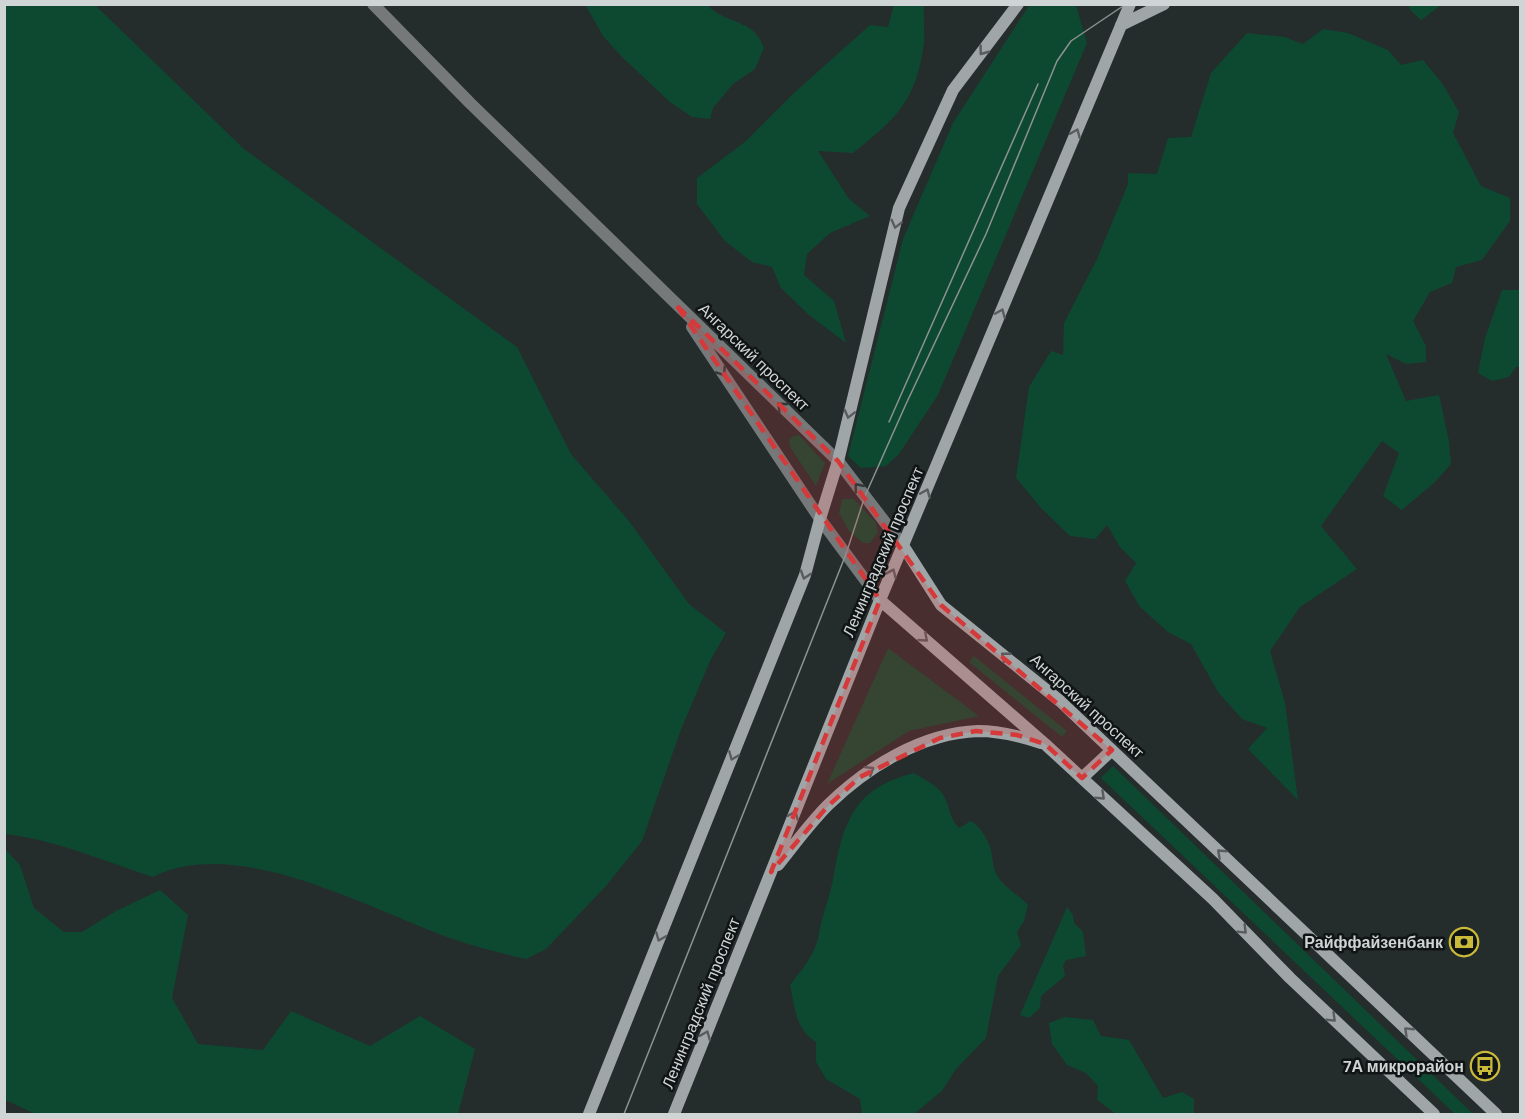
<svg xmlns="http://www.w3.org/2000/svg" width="1525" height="1119" font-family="'DM Sans',sans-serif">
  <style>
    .green { fill: #0d4931 }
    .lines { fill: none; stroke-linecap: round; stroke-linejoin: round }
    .street { stroke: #75797a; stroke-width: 12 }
    .secondary { stroke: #a0a5a7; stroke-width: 12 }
    .tram { stroke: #8d9292; stroke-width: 1.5 }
    .oneway { stroke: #585c5e }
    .oneway2 { stroke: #333738 }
    .marked { fill: #d53939; fill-opacity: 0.2; stroke: #d53939; stroke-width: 4.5; stroke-dasharray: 12 8; stroke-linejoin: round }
    .labels { text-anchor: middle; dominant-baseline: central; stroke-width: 5; stroke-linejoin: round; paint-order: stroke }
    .street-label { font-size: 16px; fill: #cfd4d4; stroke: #101414 }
    .poi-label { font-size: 16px; font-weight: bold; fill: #cfd4d4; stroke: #101414; text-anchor: end }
  </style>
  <rect width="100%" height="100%" fill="#252c2c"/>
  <path class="green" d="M5 4 95 5 244 149 517 347 571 454 629 521 689 604 726 633 710 661 680 732 642 841 606 886 546 949 526 959C501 953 475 947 450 938 368 909 238 834 153 877 104 861 56 840 5 834Z
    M1030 4 1076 5 1087 43 938 395 899 454 886 466 861 468 848 456 903 239 953 123Z
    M587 5H708C719 20 745 20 757 35 760 38 762 44 764 48L755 69 733 84 713 108 710 119 692 117 670 102 623 58 603 36 586 6Z
    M894 5H924C923 17 925 30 924 42 917 100 896 119 853 153L818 151 849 199 870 216 830 233 807 254 804 275 834 301 846 343 809 315 781 288 772 267 752 262 725 241 697 204V178L746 141 794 93 870 25 888 27Z
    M1408 5H1441L1421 20 1411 11Z
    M1323 29 1348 33 1388 50 1401 65 1423 60 1442 83 1459 112 1453 133 1481 186 1510 198V221L1482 260 1456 267 1452 283 1430 292 1413 321 1426 346V362L1406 364 1386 354 1406 401 1439 395 1449 441 1451 464 1435 482 1402 510 1383 496 1399 453 1382 441 1321 526 1357 569 1300 607 1270 651 1285 703 1298 800 1248 749 1267 728 1242 719 1218 692 1191 644 1168 632 1140 607 1125 581 1136 563 1120 547 1107 525 1095 539 1070 536 1041 508 1016 478 1029 387 1051 351 1063 355 1064 323 1097 259 1128 184V173L1157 174 1168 138 1191 137 1211 73 1247 33 1285 37 1303 44Z
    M1502 290H1520V367H1516L1509 377 1492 381 1478 373 1485 338Z
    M799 435 825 463 816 486 790 447 789 440 793 436Z
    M842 499H854L876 523 878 533 870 543H863L849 531 839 513Z
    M888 648 979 716 909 731 827 784Z
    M974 656 1067 731 1062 737 969 662Z
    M1113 766 1473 1114H1455L1101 778Z
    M914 773C923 779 935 784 942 793 950 804 948 817 959 828L971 821C980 826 987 838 990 847 993 855 992 864 995 871 1001 886 1017 893 1028 905L1024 921 1017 932 1021 945 998 976 986 1038 956 1069 942 1091 914 1114H862L860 1099 826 1079 816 1062V1042C795 1029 795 1008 790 985 800 972 812 958 817 942 819 937 819 933 820 928 824 910 831 893 834 874 844 820 855 788 914 773Z
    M5 849 20 865 34 908 64 932H82L116 911 160 890 188 915 172 998 198 1044 263 1050 291 1011 370 1046 420 1016 475 1049 458 1114H36L5 1100Z
    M1067 907 1073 915 1074 923 1083 932 1086 956 1066 960 1063 966 1065 976 1041 996 1040 1008 1029 1018 1020 1015Z
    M1065 1017 1093 1020 1101 1036 1129 1040 1163 1098 1182 1092 1194 1099V1114H1116L1097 1100 1098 1086 1086 1073 1067 1065 1052 1044 1049 1023Z"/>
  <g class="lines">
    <path class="street" d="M373 4 470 103 838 461 904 547
      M692 327 820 519 880 600"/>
    <path class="secondary" d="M1121 25 1164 4
      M904 547 941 605 1060 701 1496 1114
      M880 600 1045 744 1213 899 1290 978 1434 1114
      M1082 778 1112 750
      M778 865C794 845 810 823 828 805 867 767 922 733 978 731 1000 731 1020 736 1041 743
      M589 1114 805 575 820 519 838 461 899 208 953 90 1018 4
      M674 1114 880 600 1130 4"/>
    <path class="tram" d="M889 422 1038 84
      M624 1114 846 554 865 496 906 404 986 234 1057 61 1071 41 1126 4"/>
  </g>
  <defs><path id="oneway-chevron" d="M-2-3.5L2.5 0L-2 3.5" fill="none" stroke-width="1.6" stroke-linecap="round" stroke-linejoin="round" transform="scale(1.5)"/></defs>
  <g class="oneway">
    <use href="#oneway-chevron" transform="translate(983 51) rotate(127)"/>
    <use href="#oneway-chevron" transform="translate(1076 133) rotate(-67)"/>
    <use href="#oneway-chevron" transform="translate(896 224) rotate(104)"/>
    <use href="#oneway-chevron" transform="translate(1001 313) rotate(-67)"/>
    <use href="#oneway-chevron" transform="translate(849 414) rotate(104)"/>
    <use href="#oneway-chevron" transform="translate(926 493) rotate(-67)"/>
    <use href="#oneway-chevron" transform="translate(892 573) rotate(-66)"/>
    <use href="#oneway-chevron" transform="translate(805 575) rotate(108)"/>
    <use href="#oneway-chevron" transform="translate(924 638) rotate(41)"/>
    <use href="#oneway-chevron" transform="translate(1005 656) rotate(-141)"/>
    <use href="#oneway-chevron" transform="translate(733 756) rotate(112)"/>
    <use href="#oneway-chevron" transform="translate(870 770) rotate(-32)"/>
    <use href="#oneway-chevron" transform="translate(1101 796) rotate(43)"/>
    <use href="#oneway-chevron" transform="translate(794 815) rotate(-68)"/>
    <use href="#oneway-chevron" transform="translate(1221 853) rotate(-137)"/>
    <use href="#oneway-chevron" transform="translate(1243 930) rotate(45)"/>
    <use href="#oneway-chevron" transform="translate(660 937) rotate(112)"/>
    <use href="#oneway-chevron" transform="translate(1332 1018) rotate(44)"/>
    <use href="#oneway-chevron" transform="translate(1408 1031) rotate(-136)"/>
    <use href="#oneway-chevron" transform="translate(706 1035) rotate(-68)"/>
  </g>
  <g class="oneway2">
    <use href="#oneway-chevron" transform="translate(722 372) rotate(56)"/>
    <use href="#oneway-chevron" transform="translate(781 406) rotate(-136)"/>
    <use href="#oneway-chevron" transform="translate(858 487) rotate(-129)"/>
  </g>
  <path class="marked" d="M677 306 838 461 941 605 1112 750 1082 778 1045 744 1017 735 976 731 940 738 860 777 827 807 771 872 880 600Z"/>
  <defs>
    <g id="bank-ring" transform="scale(1.5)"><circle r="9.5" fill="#101414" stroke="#caba3a" stroke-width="1.5"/><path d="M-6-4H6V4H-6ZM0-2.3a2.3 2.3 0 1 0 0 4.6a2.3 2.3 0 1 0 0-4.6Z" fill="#caba3a"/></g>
    <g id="bus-ring" transform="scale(1.5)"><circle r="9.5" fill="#101414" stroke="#caba3a" stroke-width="1.5"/><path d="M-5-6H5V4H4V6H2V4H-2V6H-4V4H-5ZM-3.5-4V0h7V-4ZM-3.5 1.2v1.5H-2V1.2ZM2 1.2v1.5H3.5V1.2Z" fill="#caba3a"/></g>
  </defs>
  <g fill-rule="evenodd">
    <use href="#bank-ring" x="1464" y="942"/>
    <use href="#bus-ring" x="1485" y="1066"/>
  </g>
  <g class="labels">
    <g class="street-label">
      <text transform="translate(754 357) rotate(44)">Ангарский проспект</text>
      <text transform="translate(883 552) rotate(-67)">Ленинградский проспект</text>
      <text transform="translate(1087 706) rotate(42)">Ангарский проспект</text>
      <text transform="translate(701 1003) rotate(-68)">Ленинградский проспект</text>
    </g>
    <g class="poi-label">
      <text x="1443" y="942">Райффайзенбанк</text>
      <text x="1464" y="1066">7А микрорайон</text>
    </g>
  </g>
  <rect width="1525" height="1119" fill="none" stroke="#cfd4d4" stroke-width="12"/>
</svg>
